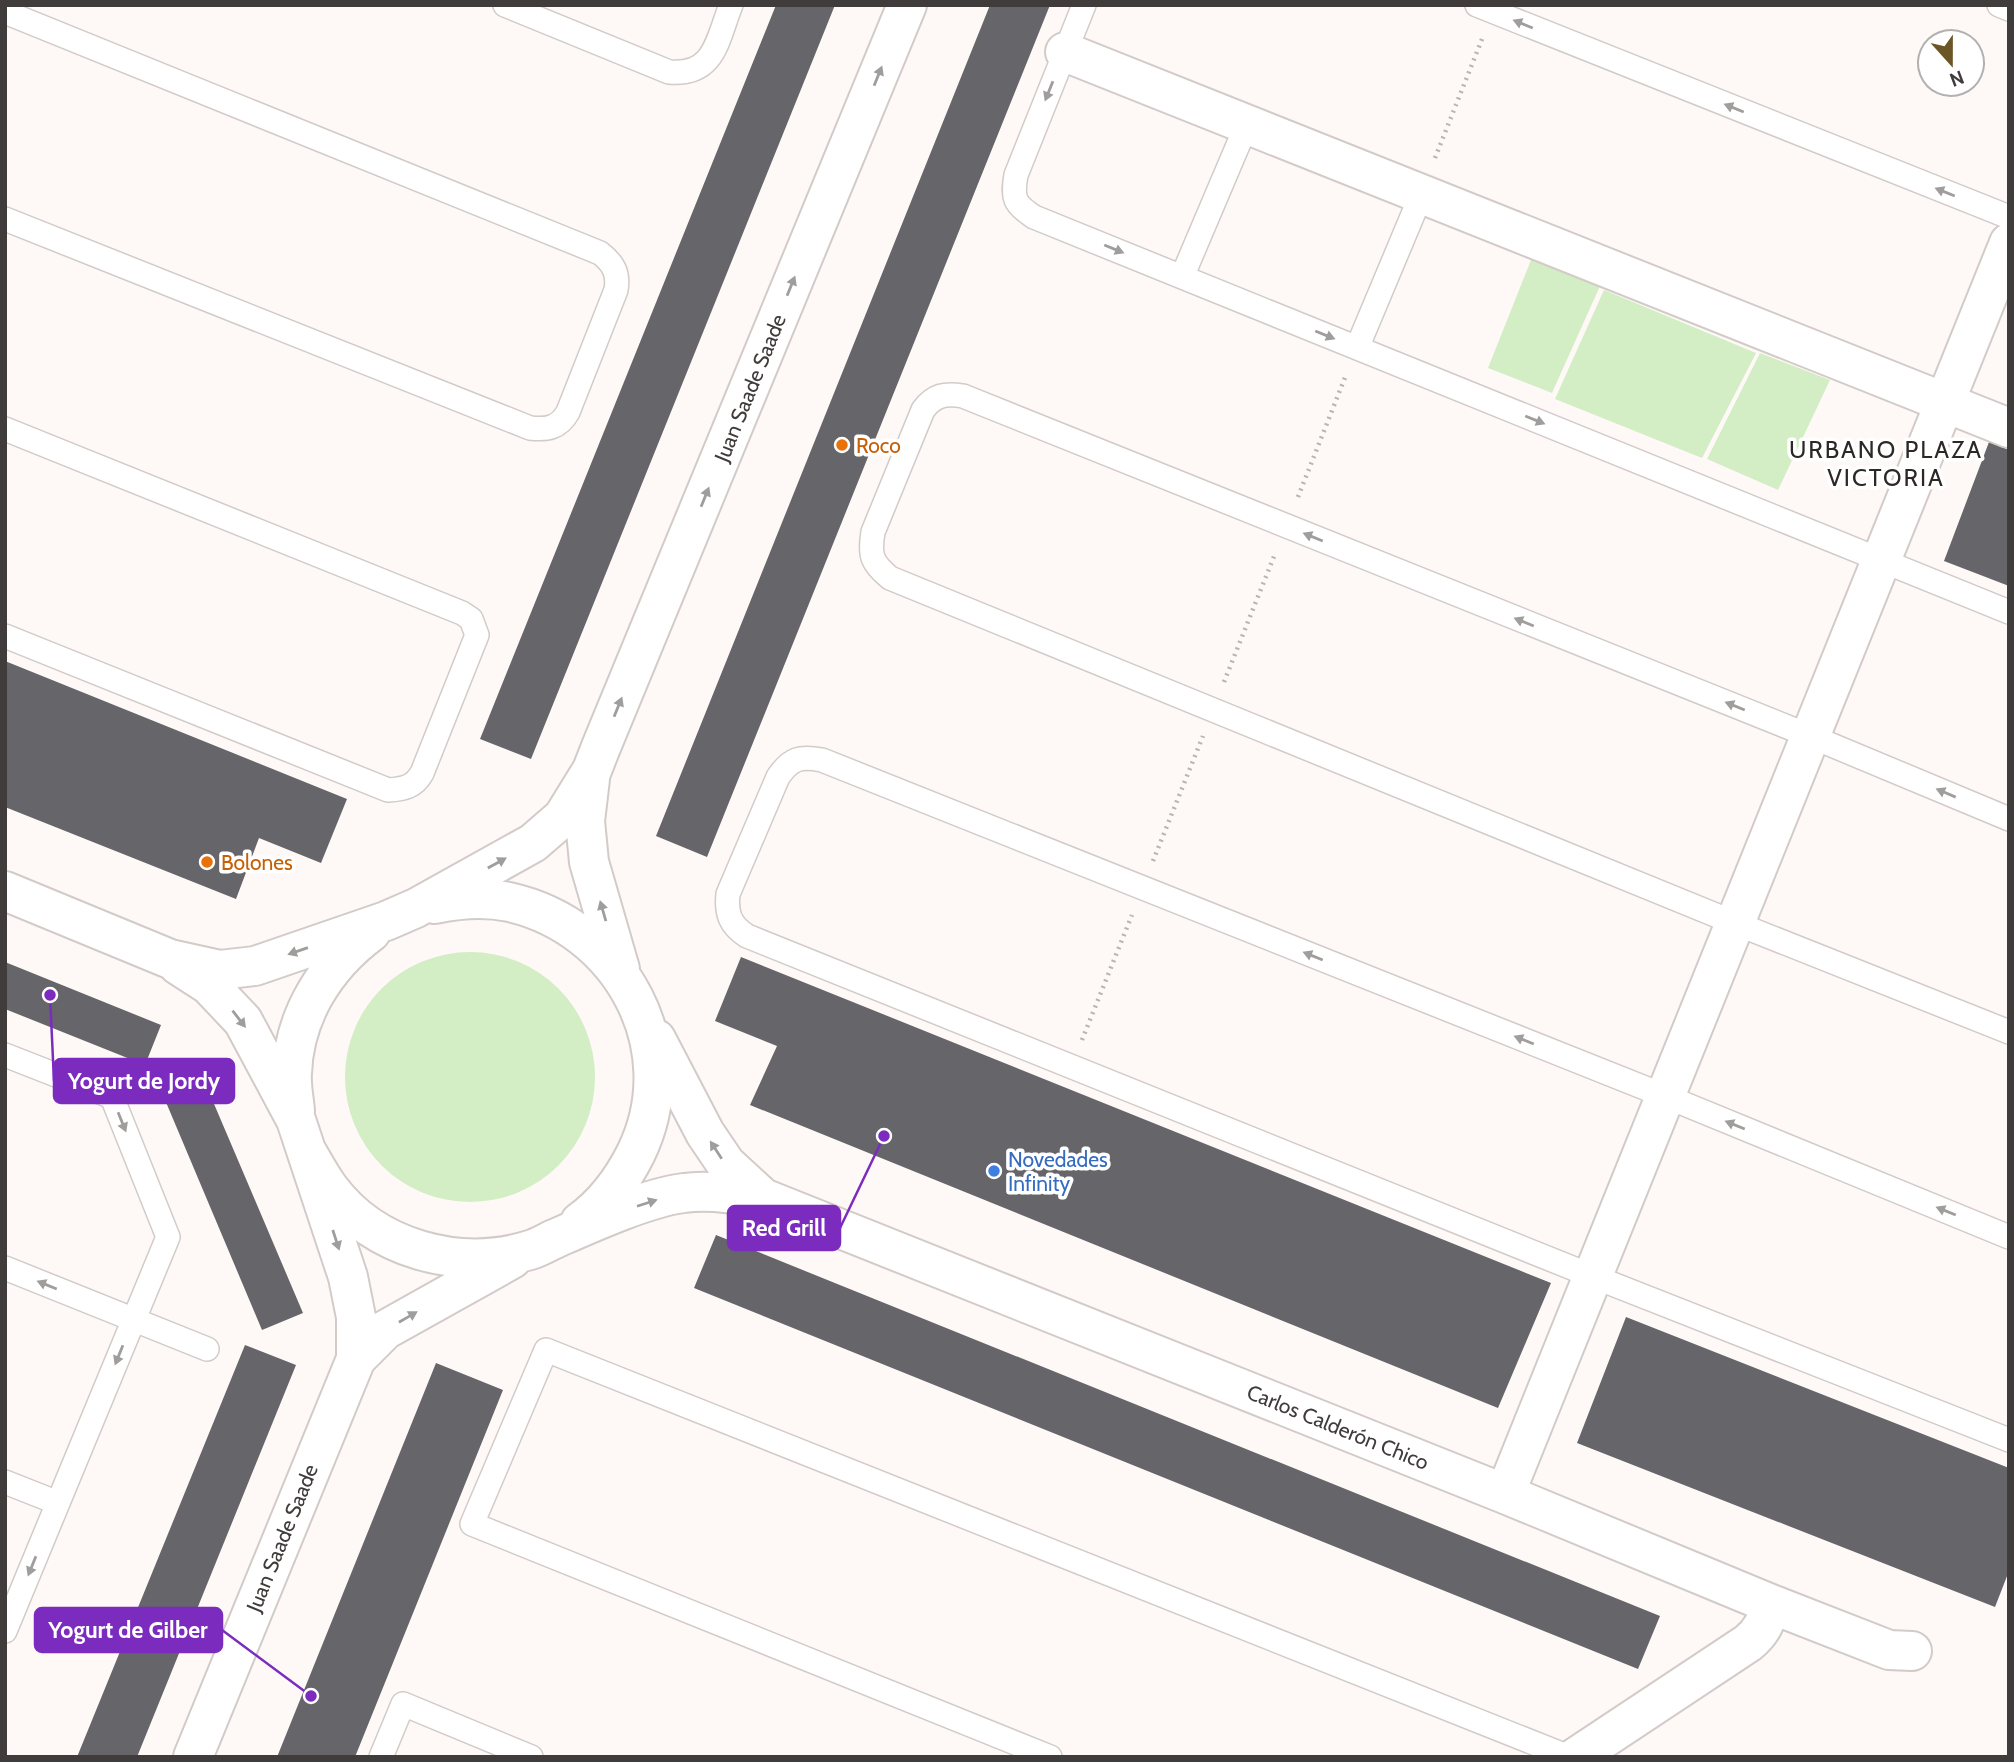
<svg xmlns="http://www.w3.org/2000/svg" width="2014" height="1762" font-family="Cabin,sans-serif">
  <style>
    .green { fill: #d3edc5 }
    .building { fill: #66656a }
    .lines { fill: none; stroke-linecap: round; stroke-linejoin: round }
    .service-casing { stroke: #d2cbc8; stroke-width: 26 }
    .minor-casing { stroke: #d2cbc8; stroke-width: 42 }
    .path { stroke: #b8b4b2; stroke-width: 4.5; stroke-dasharray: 2 5; stroke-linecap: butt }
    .service { stroke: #fff; stroke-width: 23 }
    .minor { stroke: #fff; stroke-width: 38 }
    .oneway { fill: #9f9e9d }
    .food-dot { fill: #e8710a; stroke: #fff; stroke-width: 2.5 }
    .shop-dot { fill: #3f7fe0; stroke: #fff; stroke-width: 2.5 }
    .labels { text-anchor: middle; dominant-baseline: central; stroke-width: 7; stroke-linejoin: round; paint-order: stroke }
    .street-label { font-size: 21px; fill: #3f3c3b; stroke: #fff }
    .food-label { font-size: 21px; fill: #c56008; stroke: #fff; text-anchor: start }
    .shop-label { font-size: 21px; fill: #366cbe; stroke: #fff; text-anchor: start }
    .quarter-label { font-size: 24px; letter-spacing: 2px; fill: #2d2826; stroke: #fff }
    .leader { fill: none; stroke: #7b2cbf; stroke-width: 2.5 }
    .callout-dot { fill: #7b2cbf; stroke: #fff; stroke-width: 2.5 }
    .callout { fill: #7b2cbf; stroke: #7b2cbf; stroke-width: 2.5 }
    .callout-label { font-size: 23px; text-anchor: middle; font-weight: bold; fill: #fff }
  </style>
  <rect width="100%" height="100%" fill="#fef9f6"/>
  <path class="green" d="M1531 260 1600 286 1552 393 1488 368Z
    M1604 290 1756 353 1702 458 1555 399Z
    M1760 353 1830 380 1778 490 1707 459Z
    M345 1077a125 125 0 1 1 250 0a125 125 0 1 1-250 0Z"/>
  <path class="building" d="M776 5H835L531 759 480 739Z
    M990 5H1050L707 857 656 836Z
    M1989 442 2009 450V586L1944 561Z
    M5 661 347 799 321 863 259 838 236 899 5 807Z
    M741 957 1551 1283 1498 1408 750 1105 777 1046 715 1021Z
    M5 962 161 1025 145 1065 5 1009Z
    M200 1071 303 1313 262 1330 160 1088Z
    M716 1235 1660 1616 1638 1669 694 1288Z
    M1626 1317 2009 1468V1571L1995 1607 1577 1443Z
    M245 1345 296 1365 137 1757H77Z
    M436 1363 503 1390 355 1757H277Z"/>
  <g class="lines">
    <g class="service-casing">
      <path id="service" d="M505 5 669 72C715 76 717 40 731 5
        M1084 5 1016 175C1012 198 1014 204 1034 217L2009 612
        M1477 5 2009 217
        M1999 5 2009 9
        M5 12 600 253C613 263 619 273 616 290L568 412C559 428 547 430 530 428L5 219
        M1182 277 1247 124
        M1357 348 1422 193
        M5 429 462 613 471 619 477 635 422 773C414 787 404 789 388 790L5 636
        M2009 819 1810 736 963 396C945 393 934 395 923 410L873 532C869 556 872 563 890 578L1735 923 2009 1032
        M5 1055 112 1097 168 1237 5 1631
        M2009 1237 1665 1096 822 760C800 756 791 758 778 777L728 894C726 914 730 925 747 936L1592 1276 2009 1440
        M5 1268 207 1349
        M5 1482 58 1503
        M381 1757 403 1704 531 1757
        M1050 1757 472 1524 546 1350 1569 1757"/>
    </g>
    <g class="minor-casing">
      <path id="minor" d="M1065 52 2009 428
        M590 779 585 821 589 862 620 969
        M5 891 170 959 220 970 255 966 386 921 416 908 533 843 563 817 592 770 601 747 907 5
        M435 904C459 899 485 897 509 902 621 927 687 1048 636 1153 622 1181 605 1204 580 1222
        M178 965 209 985 243 1021 296 1120 348 1277 356 1317V1359L193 1757
        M656 1039 705 1133 726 1164 763 1198
        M295 1111C294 1099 291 1086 292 1073 294 1016 325 966 371 932
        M307 1152C314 1164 321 1177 329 1188 374 1249 459 1272 530 1250 540 1247 549 1241 559 1237 593 1222 649 1197 684 1193 711 1189 737 1195 763 1198L1505 1494 1771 1604 1889 1650 1912 1651
        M356 1359 385 1330 512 1259
        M1505 1494 2009 243
        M1576 1757 1748 1643C1762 1632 1766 1621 1771 1604"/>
    </g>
    <path class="path" d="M1435 158 1482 39
      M1298 497 1346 375
      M1224 682 1275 554
      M1153 861 1203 736
      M1082 1040 1132 915"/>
    <use href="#service" class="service"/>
    <use href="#minor" class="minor"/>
  </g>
  <defs><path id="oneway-solid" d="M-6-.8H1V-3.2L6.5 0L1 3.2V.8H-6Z" transform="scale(1.75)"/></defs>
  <g class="oneway">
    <use href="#oneway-solid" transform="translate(1523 24) rotate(-158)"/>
    <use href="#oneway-solid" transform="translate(878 76) rotate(-68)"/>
    <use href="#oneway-solid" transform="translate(1049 91) rotate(112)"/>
    <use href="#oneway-solid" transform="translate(1734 108) rotate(-158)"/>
    <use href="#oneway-solid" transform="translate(1945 192) rotate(-158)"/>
    <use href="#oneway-solid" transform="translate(1114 249) rotate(22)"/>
    <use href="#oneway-solid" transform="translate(791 286) rotate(-68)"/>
    <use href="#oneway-solid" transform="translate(1325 335) rotate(22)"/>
    <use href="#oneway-solid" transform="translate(1535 420) rotate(22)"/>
    <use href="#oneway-solid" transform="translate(705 497) rotate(-68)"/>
    <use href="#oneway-solid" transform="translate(1313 537) rotate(-158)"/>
    <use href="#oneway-solid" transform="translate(1524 622) rotate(-158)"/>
    <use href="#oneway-solid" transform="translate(1735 706) rotate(-158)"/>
    <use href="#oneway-solid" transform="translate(618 707) rotate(-68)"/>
    <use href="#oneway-solid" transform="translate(1946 793) rotate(-157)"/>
    <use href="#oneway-solid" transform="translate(497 863) rotate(-29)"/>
    <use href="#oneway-solid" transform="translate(603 911) rotate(-106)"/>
    <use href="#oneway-solid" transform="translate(298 951) rotate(161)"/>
    <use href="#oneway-solid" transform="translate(1313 956) rotate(-158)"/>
    <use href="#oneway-solid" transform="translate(239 1019) rotate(52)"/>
    <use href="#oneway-solid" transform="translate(1524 1040) rotate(-158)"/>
    <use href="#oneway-solid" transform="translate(122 1122) rotate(68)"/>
    <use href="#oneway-solid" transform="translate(1735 1125) rotate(-158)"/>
    <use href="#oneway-solid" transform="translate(716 1150) rotate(-123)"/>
    <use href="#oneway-solid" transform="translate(647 1203) rotate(-18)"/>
    <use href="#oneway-solid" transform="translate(1946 1211) rotate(-158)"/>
    <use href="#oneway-solid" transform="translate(336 1240) rotate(72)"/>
    <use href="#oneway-solid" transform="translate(47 1285) rotate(-158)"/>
    <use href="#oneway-solid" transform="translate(408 1317) rotate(-30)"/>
    <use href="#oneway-solid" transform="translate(119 1355) rotate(112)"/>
    <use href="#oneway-solid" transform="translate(32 1566) rotate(112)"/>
  </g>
  <g class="food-dot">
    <circle cx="842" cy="445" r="7"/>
    <circle cx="207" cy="862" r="7"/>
  </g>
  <circle class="shop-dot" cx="994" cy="1171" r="7"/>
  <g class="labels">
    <g class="street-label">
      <text transform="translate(750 388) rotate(-68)">Juan Saade Saade</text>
      <text transform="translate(1338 1427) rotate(22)">Carlos Calderón Chico</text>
      <text transform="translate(282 1538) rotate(-68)">Juan Saade Saade</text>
    </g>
    <g class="food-label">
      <text x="856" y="445">Roco</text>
      <text x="221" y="862">Bolones</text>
    </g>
    <g class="shop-label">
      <text x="1008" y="1159">Novedades<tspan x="1008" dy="24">Infinity</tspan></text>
    </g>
    <g class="quarter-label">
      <text x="1886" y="449">URBANO PLAZA<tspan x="1886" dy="28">VICTORIA</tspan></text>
    </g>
  </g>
  <path class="leader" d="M50 995L54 1081M884 1136L840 1228M311 1696L222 1630"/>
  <g class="callout-dot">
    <circle cx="50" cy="995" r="7"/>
    <circle cx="884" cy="1136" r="7"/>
    <circle cx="311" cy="1696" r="7"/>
  </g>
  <g class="callout">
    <rect x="54" y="1059" width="180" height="44" rx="7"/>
    <rect x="728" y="1206" width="112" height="44" rx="7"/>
    <rect x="35" y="1608" width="187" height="44" rx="7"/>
  </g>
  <g class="callout-label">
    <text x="144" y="1089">Yogurt de Jordy</text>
    <text x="784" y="1236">Red Grill</text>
    <text x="128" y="1638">Yogurt de Gilber</text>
  </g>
  <rect width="2014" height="1762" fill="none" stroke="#3f3c3b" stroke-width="14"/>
  <g transform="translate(1951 63) rotate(159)"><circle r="33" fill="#ffffff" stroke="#b2b1b1" stroke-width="2"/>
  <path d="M0-5L12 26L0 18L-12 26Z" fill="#6b5725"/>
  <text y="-10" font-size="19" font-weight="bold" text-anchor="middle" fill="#3f3c3b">N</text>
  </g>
</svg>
